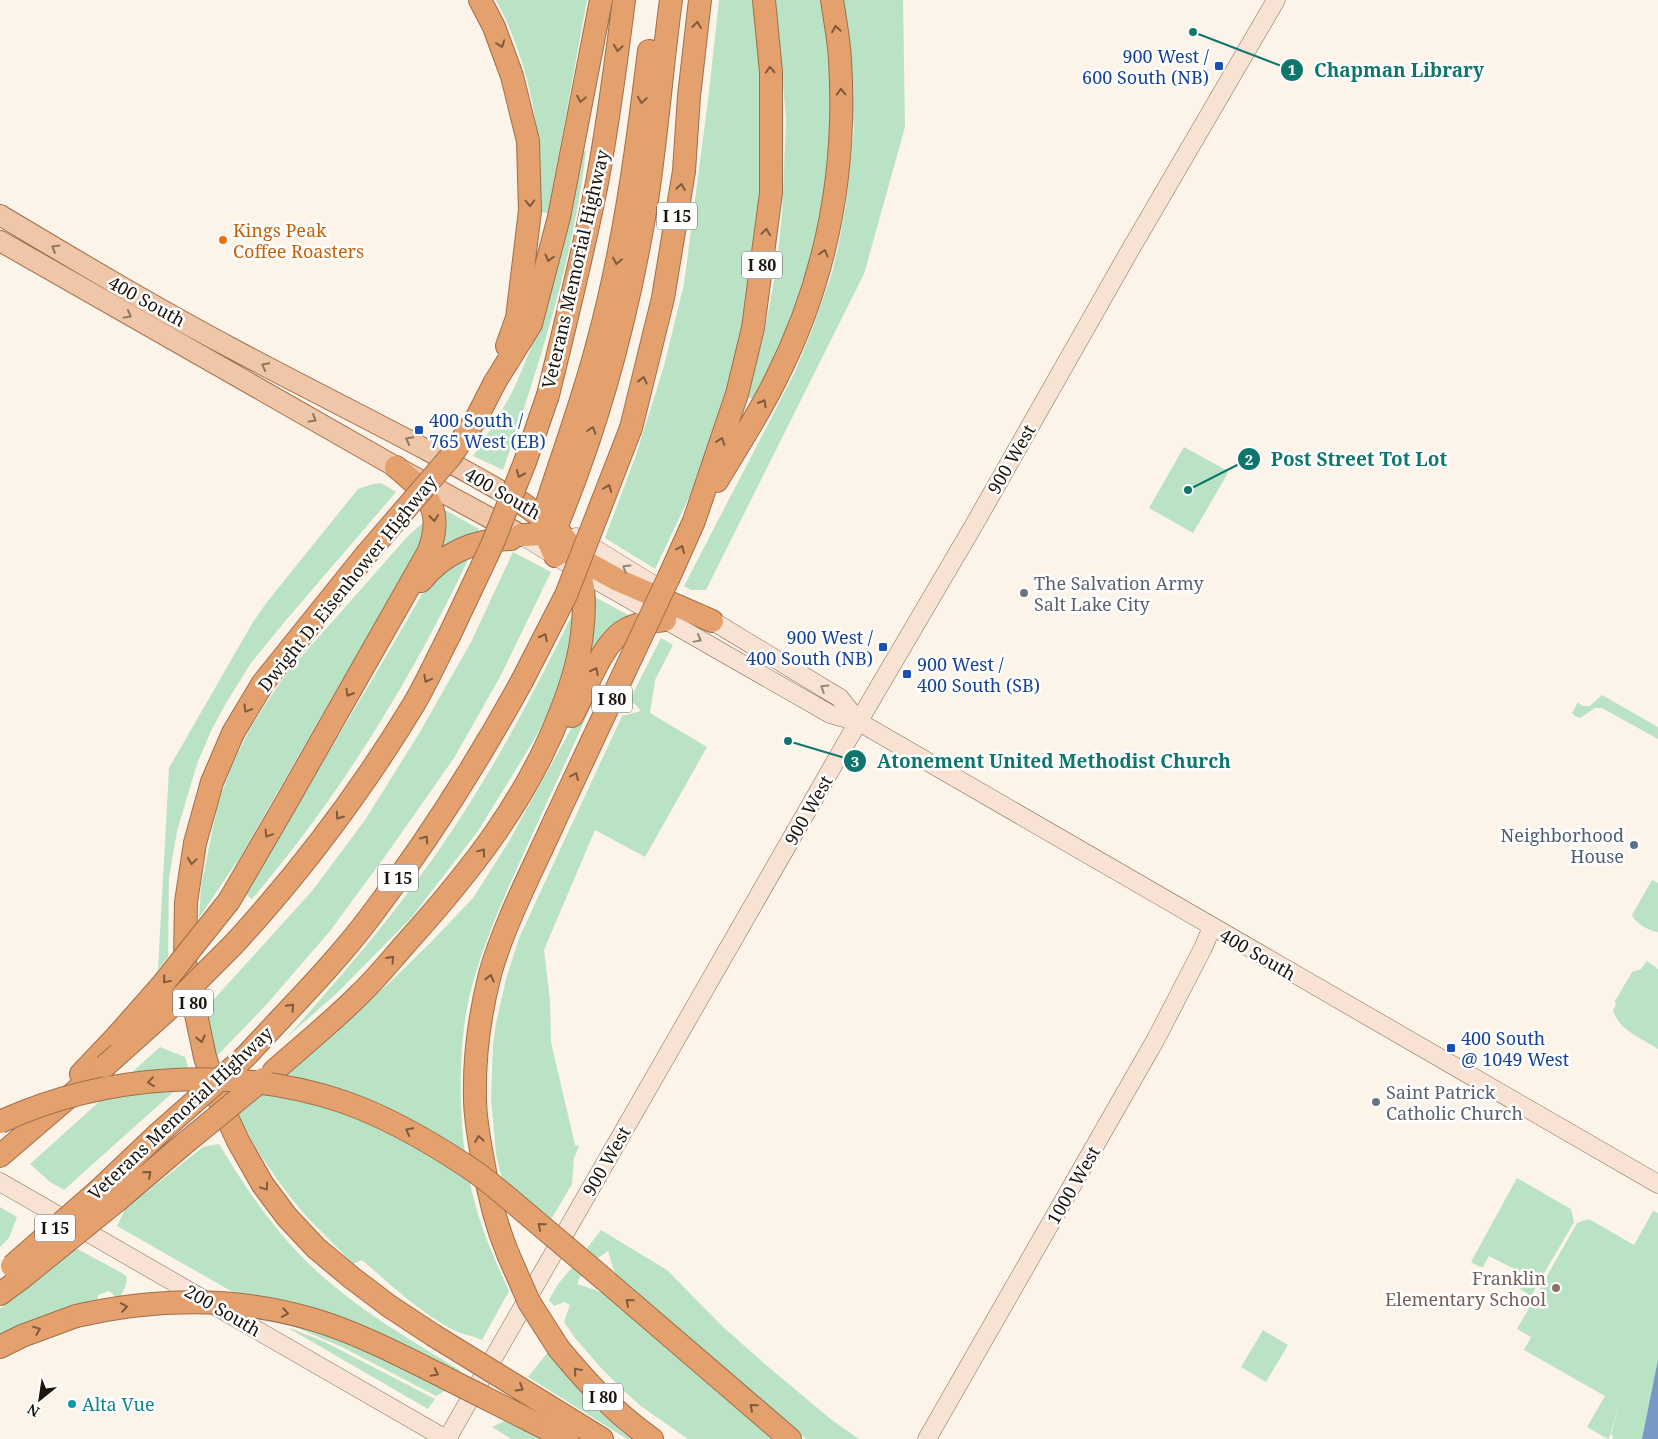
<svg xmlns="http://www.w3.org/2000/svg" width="1658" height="1439" font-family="'Noto Serif',serif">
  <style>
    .green { fill: #bae3c6 }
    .water { fill: #7a98c5 }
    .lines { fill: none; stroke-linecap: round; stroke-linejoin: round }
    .secondary-casing { stroke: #816e57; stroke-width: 19 }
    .primary-casing { stroke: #9e6f4b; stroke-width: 22 }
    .highway-casing { stroke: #9e6f4b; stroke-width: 24 }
    .secondary { stroke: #f7e2d3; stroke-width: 18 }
    .primary { stroke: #efc6a7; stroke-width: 20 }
    .highway { stroke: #e4a06d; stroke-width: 22 }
    .highway-bridge-casing { stroke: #9e6f4b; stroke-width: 24; stroke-linecap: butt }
    .highway-bridge { stroke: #e4a06d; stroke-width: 22 }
    .oneway { stroke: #805a3c }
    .oneway2 { stroke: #907661 }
    .oneway3 { stroke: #948679 }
    .transit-dot { fill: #1a4fb4; stroke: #fff; stroke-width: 2 }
    .food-dot { fill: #e8710a; stroke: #fff; stroke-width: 2 }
    .worship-dot { fill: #6b7280; stroke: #fff; stroke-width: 2 }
    .service-dot { fill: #5c6f8a; stroke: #fff; stroke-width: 2 }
    .education-dot { fill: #8d6e63; stroke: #fff; stroke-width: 2 }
    .culture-dot { fill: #0f9aa8; stroke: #fff; stroke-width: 2 }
    .labels { text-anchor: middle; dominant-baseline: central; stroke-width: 5; stroke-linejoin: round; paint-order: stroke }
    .shield { fill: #fff; stroke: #605b54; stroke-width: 1 }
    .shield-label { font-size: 16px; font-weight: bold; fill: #1c150b }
    .transit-label { font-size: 18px; fill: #164399; stroke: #fff; text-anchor: start }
    .food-label { font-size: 18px; fill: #c56008; stroke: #fff; text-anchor: start }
    .street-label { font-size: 18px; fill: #1c150b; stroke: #fff }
    .worship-label { font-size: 18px; fill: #5b616d; stroke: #fff; text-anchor: start }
    .service-label { font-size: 18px; fill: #4e5e75; stroke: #fff; text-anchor: end }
    .education-label { font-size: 18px; fill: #785e54; stroke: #fff; text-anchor: end }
    .culture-label { font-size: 18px; fill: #0d838f; stroke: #fff; text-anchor: start }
    .leader { fill: none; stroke: #0f766e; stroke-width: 2 }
    .callout-dot { fill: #0f766e; stroke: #fff; stroke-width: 2 }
    .mark-label { font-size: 15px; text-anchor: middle; font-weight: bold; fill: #fff }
    .callout-label { font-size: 19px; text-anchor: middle; font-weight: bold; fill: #0f766e; stroke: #fff; stroke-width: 5; stroke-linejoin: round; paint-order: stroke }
  </style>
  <rect width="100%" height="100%" fill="#fcf3e9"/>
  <path class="green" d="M496 0H587L548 213 541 212C543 139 531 65 496 0Z
    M719 0H756L763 100 764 166 740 350 711 444 693 489 655 569 605 538 636 455 664 366 684 284 708 100Z
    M776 0H820C838 90 833 186 807 274 803 286 800 298 796 310 784 340 769 370 756 400L747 397 764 335 777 264 782 213 786 120Z
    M843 0H903L905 127 864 274 706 590H691L684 586 794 374 812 330 832 273 839 242 846 204 854 129 849 47Z
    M583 151H586C573 261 539 366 503 470L473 456C488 434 502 412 514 388 549 312 567 233 583 151Z
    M1184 447 1226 470 1228 473 1193 533 1149 508Z
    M381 483 396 492 287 619 251 663 226 703 211 731 197 764 177 831 169 878 168 957 158 970 169 768 253 622 267 602 358 489 373 484Z
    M440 507 479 529 475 540 433 562Z
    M425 521 426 528 418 554 333 696 242 854 199 918 201 886 218 803 232 765 249 731 264 706 287 673 407 537Z
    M513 552 551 572 500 677 454 758 386 855 330 931 266 1005 216 1057 206 1008 312 891 365 820 420 732 471 642Z
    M469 558C411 680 340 796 252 899L244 893 375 675 421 596C435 576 447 568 469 558Z
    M593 596 632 617 586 676Z
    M572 615 574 625 564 684 534 740 478 831 411 918 336 994 288 1036C345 972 401 907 449 835 496 765 535 691 572 615Z
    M661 638 673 645 655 680 650 713 707 747 645 857 595 830 544 950 550 1000 551 1042 575 1145 579 1146 574 1158 572 1184 549 1223 503 1183 496 1155 491 1098 493 1044 496 1023 506 979 519 938 622 716 641 711 636 705 629 701Z
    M613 653C587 719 556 782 527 846 506 893 484 940 471 990 456 1047 458 1140 473 1196 481 1229 495 1260 509 1291L482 1340C473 1336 462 1334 453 1330 419 1312 390 1284 362 1260L353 1264C338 1248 322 1233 307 1217 279 1185 255 1149 236 1112L296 1063 388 984 430 943 473 898 508 843Z
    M1602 695 1658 727V739L1602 708H1595L1580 718 1575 716 1572 713 1578 702 1582 706H1590Z
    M1652 880 1658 883V932C1649 931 1635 923 1632 915Z
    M1647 961 1658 969V1049C1642 1038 1619 1031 1613 1010L1616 1005 1615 1001 1632 972 1641 969Z
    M160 1047 185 1057 190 1074 181 1085 64 1190 50 1182 30 1164Z
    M219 1144C251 1197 285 1247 334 1286 373 1319 418 1344 461 1371L458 1376 238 1295 117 1226 125 1209 203 1147Z
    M1517 1178 1571 1209 1574 1222 1531 1296 1520 1289 1526 1275 1489 1256 1483 1267H1480L1471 1262Z
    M0 1207 17 1217 9 1238 0 1247Z
    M1653 1211 1658 1213V1439H1612L1613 1436 1611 1435 1619 1404 1609 1439H1608L1587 1427 1605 1396 1524 1350 1531 1337 1517 1329 1577 1223 1589 1219 1634 1245Z
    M601 1230 667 1270 721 1325 766 1365 833 1421 859 1439H806L616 1277 608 1251 594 1261 584 1252Z
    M72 1246 122 1273 127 1277 126 1285 119 1299 116 1300 115 1296 109 1291 98 1295 97 1304 0 1337V1309Z
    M574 1265 584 1274 580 1277 577 1284 604 1293 779 1439H688L642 1407 623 1390 602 1369 575 1338 564 1322 570 1305 564 1302 554 1306 549 1300 558 1284Z
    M286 1323 328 1332 448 1389 436 1396 344 1348Z
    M290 1328 325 1342 435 1399 428 1409 290 1329Z
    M1263 1330 1288 1345 1266 1382 1241 1367Z
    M548 1352 573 1382 634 1439H627L528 1377Z
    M506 1420 543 1439H511L492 1427Z"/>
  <path class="water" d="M1658 1360V1439H1642Z"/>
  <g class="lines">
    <g class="secondary-casing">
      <path id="secondary" d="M521 535 580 571 830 714 859 722 1658 1184
        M576 537 662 590
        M701 614 840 698 859 722
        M0 1182 446 1439
        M447 1439 846 743 974 525 1129 252 1276 0
        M927 1439 1156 1039 1203 948 1212 927"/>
    </g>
    <g class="primary-casing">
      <path id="primary" d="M0 215C77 261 154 307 233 349 330 401 429 448 523 504
        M0 241 396 467 514 531"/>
    </g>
    <g class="highway-casing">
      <path id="highway" d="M480 0 494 27 512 76 528 141 530 211 517 318 507 346
        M495 382 531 324 559 217 601 0
        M548 395C565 326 582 257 596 188 608 126 616 63 624 0
        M631 428 663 298 684 171 689 96 700 0
        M717 481C737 447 759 414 776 379 827 278 847 173 840 60 839 40 835 20 832 0
        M521 535C534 534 549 536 557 525 600 421 629 311 647 200 657 134 662 66 671 0
        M569 553 618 580 712 621
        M365 556 263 683 233 733 212 782 195 843 186 902 185 962 205 1057 219 1100 238 1141 263 1185 287 1217 316 1248 352 1278 389 1306 433 1335
        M555 556 543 529V516C561 458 583 401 598 342 624 247 637 148 649 51
        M669 577 694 521 737 394 753 328 771 193V72L764 0
        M421 581C443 553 476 539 511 539
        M572 716C586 691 602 641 627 629 638 623 652 622 665 620
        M229 901 286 803 428 553C445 511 428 493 396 467
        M234 944C302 870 362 790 414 704 427 682 437 659 449 636
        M246 1056C288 1010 333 966 370 917 427 842 477 763 522 681
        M274 1071C302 1046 332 1022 359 995 376 979 391 960 407 942 470 872 527 800 561 711 571 686 579 661 582 634 586 603 585 570 568 543 557 526 537 515 522 503
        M81 1074 117 1036
        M0 1156 105 1066
        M99 1190 157 1135
        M118 1200 179 1148
        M508 1254C496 1225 489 1197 484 1166 480 1144 475 1121 475 1098 474 1058 480 1014 490 974 504 924 533 869 555 820
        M605 1280 790 1439
        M0 1294 23 1277
        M0 1347 22 1336 76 1316
        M559 1349C588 1384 615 1413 652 1439
        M542 1402 602 1439
        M531 1421 567 1439"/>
    </g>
    <use href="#secondary" class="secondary"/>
    <use href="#primary" class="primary"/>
    <use href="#highway" class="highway"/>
    <g class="highway-bridge-casing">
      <path id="highway-bridge" d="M365 556 451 456 477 417 495 382
        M449 636 492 545 525 462 548 395
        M522 681 566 595 631 428
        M555 820 669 577
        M117 1036 162 985 229 901
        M105 1066 172 1006 234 944
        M0 1122C103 1074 236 1065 344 1102 387 1117 427 1140 465 1165 487 1179 507 1197 527 1214 553 1236 579 1258 605 1280
        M157 1135 246 1056
        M179 1148 263 1079
        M508 1254 529 1302 559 1349
        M12 1266 99 1190
        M23 1277 118 1200
        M76 1316C155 1298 236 1296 315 1320 354 1332 390 1350 426 1368 461 1386 496 1403 531 1421
        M433 1335 542 1402"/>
    </g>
    <use href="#highway-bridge" class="highway-bridge"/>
  </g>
  <defs><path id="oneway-chevron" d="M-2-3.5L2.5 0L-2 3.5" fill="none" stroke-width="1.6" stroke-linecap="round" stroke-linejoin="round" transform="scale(1.25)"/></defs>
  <g class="oneway">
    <use href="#oneway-chevron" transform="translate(697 25) rotate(-84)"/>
    <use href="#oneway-chevron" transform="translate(836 29) rotate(-99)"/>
    <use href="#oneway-chevron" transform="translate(501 44) rotate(70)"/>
    <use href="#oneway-chevron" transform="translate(618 48) rotate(98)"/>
    <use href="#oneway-chevron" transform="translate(770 70) rotate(-93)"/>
    <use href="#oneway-chevron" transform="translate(841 92) rotate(-92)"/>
    <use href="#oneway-chevron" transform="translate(581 99) rotate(101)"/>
    <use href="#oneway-chevron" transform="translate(642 100) rotate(98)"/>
    <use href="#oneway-chevron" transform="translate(681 187) rotate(-80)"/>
    <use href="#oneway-chevron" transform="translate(530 203) rotate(88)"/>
    <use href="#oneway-chevron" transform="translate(766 232) rotate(-82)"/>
    <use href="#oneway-chevron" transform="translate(824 253) rotate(-75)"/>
    <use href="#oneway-chevron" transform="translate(549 258) rotate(105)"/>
    <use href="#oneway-chevron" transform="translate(617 261) rotate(101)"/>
    <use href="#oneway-chevron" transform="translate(643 380) rotate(-76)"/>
    <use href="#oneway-chevron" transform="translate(763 403) rotate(-60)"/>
    <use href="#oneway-chevron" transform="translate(592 430) rotate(-72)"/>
    <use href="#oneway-chevron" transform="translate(721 441) rotate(-71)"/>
    <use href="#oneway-chevron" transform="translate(520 474) rotate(112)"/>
    <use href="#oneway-chevron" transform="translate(608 488) rotate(-69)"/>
    <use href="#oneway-chevron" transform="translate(434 518) rotate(84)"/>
    <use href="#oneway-chevron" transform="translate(681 549) rotate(-65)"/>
    <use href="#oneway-chevron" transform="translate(544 637) rotate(-63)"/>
    <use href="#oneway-chevron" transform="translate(595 671) rotate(-63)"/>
    <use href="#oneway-chevron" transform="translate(427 679) rotate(118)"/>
    <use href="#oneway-chevron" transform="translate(349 693) rotate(120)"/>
    <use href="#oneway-chevron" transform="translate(247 709) rotate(121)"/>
    <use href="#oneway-chevron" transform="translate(575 776) rotate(-65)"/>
    <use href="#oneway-chevron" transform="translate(339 816) rotate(126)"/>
    <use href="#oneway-chevron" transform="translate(268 834) rotate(121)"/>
    <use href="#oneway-chevron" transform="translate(425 839) rotate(-55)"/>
    <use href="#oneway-chevron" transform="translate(482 852) rotate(-53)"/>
    <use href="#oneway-chevron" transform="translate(192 861) rotate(98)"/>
    <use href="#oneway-chevron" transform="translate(391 959) rotate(-48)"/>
    <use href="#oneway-chevron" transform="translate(490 978) rotate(-76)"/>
    <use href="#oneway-chevron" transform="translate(166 980) rotate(130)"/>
    <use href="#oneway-chevron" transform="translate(291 1007) rotate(-47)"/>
    <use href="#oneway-chevron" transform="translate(201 1039) rotate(76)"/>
    <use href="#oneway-chevron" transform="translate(151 1082) rotate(173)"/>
    <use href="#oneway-chevron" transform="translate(409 1131) rotate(-153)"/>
    <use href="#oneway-chevron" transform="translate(479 1139) rotate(-100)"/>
    <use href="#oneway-chevron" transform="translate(148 1174) rotate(-41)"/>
    <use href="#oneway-chevron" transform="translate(265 1187) rotate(56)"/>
    <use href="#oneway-chevron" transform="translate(541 1226) rotate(-140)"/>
    <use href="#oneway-chevron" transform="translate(629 1302) rotate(-139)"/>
    <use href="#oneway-chevron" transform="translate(124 1307) rotate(-9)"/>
    <use href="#oneway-chevron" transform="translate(285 1313) rotate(11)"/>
    <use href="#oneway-chevron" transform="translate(37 1330) rotate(-22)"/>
    <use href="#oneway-chevron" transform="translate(577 1371) rotate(-130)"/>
    <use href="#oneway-chevron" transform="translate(435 1373) rotate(27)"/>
    <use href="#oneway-chevron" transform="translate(520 1388) rotate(31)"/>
    <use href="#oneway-chevron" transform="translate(753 1407) rotate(-139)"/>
  </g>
  <g class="oneway2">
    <use href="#oneway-chevron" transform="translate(55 248) rotate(-149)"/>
    <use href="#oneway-chevron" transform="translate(128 315) rotate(29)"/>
    <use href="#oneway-chevron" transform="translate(265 366) rotate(-153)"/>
    <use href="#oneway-chevron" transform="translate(313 419) rotate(30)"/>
    <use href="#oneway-chevron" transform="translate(409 440) rotate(-152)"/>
  </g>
  <g class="oneway3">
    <use href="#oneway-chevron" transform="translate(626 568) rotate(-148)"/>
    <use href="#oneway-chevron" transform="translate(698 639) rotate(29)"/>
    <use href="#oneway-chevron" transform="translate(824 688) rotate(-148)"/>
  </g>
  <g class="transit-dot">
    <rect x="1214" y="61" width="10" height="10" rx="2.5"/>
    <rect x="414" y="425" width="10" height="10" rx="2.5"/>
    <rect x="878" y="642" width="10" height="10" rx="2.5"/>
    <rect x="902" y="669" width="10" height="10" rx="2.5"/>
    <rect x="1446" y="1043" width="10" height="10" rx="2.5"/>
  </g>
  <circle class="food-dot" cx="223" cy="240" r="5"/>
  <g class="worship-dot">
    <circle cx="1024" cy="593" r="5"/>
    <circle cx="1376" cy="1102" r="5"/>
  </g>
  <circle class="service-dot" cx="1634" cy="845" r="5"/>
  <circle class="education-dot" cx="1556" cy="1288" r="5"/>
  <circle class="culture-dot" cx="72" cy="1404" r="5"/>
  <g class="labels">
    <g class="shield">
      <rect x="657" y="202.5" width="40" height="27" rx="4"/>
      <rect x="742" y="251.5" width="40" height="27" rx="4"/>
      <rect x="592" y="685.5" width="40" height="27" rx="4"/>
      <rect x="378" y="864.5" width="40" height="27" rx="4"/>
      <rect x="173" y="989.5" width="40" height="27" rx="4"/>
      <rect x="35" y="1214.5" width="40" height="27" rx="4"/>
      <rect x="583" y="1383.5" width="40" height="27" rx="4"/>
    </g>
    <g class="shield-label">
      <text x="677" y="216">I 15</text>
      <text x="762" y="265">I 80</text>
      <text x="612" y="699">I 80</text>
      <text x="398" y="878">I 15</text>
      <text x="193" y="1003">I 80</text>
      <text x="55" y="1228">I 15</text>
      <text x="603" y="1397">I 80</text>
    </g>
    <g class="transit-label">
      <text x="1209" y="56" text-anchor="end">900 West /<tspan x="1209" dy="21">600 South (NB)</tspan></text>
      <text x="429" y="420">400 South /<tspan x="429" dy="21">765 West (EB)</tspan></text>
      <text x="873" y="637" text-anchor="end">900 West /<tspan x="873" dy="21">400 South (NB)</tspan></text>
      <text x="917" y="664">900 West /<tspan x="917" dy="21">400 South (SB)</tspan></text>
      <text x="1461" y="1038">400 South<tspan x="1461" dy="21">@ 1049 West</tspan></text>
    </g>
    <g class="food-label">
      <text x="233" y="230">Kings Peak<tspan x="233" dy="21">Coffee Roasters</tspan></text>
    </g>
    <g class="street-label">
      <text transform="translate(575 269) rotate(-77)">Veterans Memorial Highway</text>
      <text transform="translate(147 301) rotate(29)">400 South</text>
      <text transform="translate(1011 459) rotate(-60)">900 West</text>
      <text transform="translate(503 493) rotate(30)">400 South</text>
      <text transform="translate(347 583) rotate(-51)">Dwight D. Eisenhower Highway</text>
      <text transform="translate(808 810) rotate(-60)">900 West</text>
      <text transform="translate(1258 954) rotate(30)">400 South</text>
      <text transform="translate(180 1113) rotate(-43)">Veterans Memorial Highway</text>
      <text transform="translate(606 1161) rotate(-60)">900 West</text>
      <text transform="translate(1073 1185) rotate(-60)">1000 West</text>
      <text transform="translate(223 1310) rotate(30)">200 South</text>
    </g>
    <g class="worship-label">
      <text x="1034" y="583">The Salvation Army<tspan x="1034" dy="21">Salt Lake City</tspan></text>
      <text x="1386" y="1092">Saint Patrick<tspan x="1386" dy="21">Catholic Church</tspan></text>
    </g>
    <g class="service-label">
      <text x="1624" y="835">Neighborhood<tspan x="1624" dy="21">House</tspan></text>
    </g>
    <g class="education-label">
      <text x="1546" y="1278">Franklin<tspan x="1546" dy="21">Elementary School</tspan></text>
    </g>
    <g class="culture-label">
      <text x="82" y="1404">Alta Vue</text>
    </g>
  </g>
  <path class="leader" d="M1193 32L1292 70M1188 490L1249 459M788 741L855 761"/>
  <g class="callout-dot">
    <circle cx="1193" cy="32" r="5"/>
    <circle cx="1188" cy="490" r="5"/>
    <circle cx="788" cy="741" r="5"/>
    <circle cx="1292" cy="70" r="12"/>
    <circle cx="1249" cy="459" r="12"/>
    <circle cx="855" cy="761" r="12"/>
  </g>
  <g class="mark-label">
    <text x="1292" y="75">1</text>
    <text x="1249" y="465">2</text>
    <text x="855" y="767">3</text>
  </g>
  <g class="callout-label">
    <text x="1399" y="77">Chapman Library</text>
    <text x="1359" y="466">Post Street Tot Lot</text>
    <text x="1054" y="768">Atonement United Methodist Church</text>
  </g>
  <g transform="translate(40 1399) rotate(210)" stroke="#ffffff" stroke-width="4" paint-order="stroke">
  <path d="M0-4L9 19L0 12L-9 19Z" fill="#1c150b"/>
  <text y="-8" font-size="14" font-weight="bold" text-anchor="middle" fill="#1c150b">N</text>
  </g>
</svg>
